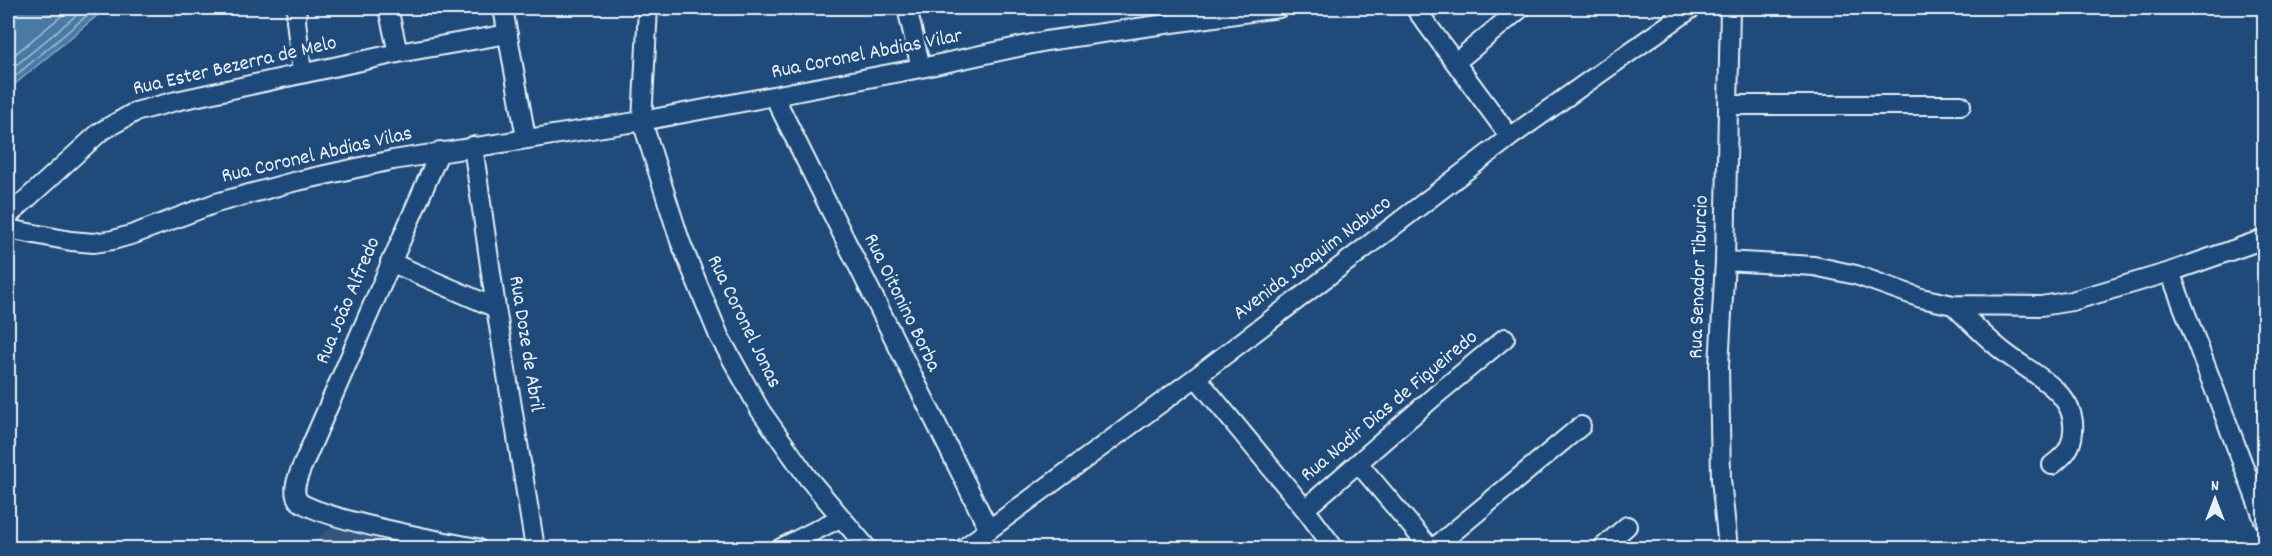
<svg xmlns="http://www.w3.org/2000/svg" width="2272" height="556" font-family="Dekko,sans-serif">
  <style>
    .built { fill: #35567f }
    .water { fill: #4a7aa6; stroke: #89aac7; stroke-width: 1.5 }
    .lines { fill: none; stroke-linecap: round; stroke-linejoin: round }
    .shore { stroke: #a9c1d7; stroke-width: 1.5 }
    .minor-casing { stroke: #e8f1f8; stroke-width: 22 }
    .minor { stroke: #1f4a7a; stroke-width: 18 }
    .labels { text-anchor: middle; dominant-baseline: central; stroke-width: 5; stroke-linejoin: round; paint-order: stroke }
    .street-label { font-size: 21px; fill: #e8f1f8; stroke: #1f4a7a }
  </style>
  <rect width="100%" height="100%" fill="#1f4a7a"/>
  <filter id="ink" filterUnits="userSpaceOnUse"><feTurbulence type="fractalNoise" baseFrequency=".0167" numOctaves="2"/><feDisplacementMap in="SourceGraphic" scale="12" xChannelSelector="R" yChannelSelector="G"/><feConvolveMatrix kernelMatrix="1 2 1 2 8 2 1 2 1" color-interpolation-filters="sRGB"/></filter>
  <g filter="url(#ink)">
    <path class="built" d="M352 512 508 548H304Z"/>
    <path class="water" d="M8 8H106L8 90Z"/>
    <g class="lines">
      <path class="shore" d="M8 60 71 8
        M8 72 85 8
        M8 82 96 8"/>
      <g class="minor-casing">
        <path id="minor" d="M297 8 296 20 302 73
          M388 8 398 53
          M503 8 526 138
          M648 8 642 121 680 241 719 336 760 410 808 478 867 548
          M907 8 921 68
          M1415 8 1510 137
          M1456 62 1521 8
          M774 96 989 530
          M1729 105H1961
          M473 146 496 308 535 548
          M440 151 301 469C297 479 292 491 298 500 310 517 450 543 477 548
          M8 216 100 132 135 112 176 101 398 53 508 34
          M8 229 71 241 94 243 113 240 134 234 216 203 293 182 393 160 642 121 921 68 1046 41 1279 8
          M1725 261 1814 266 1856 275 1921 298 1953 305 2041 306 2072 301 2170 272 2264 239
          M390 262 496 308
          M2170 272 2264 520
          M1953 305C1970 321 1986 338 2004 352 2030 373 2077 392 2073 431 2072 448 2065 455 2052 465
          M1196 377 1305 509 1334 548
          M1358 463 1430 548
          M1305 509 1436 395 1505 338
          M781 548 840 518
          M964 548 1196 377 1510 137 1692 8
          M1434 548 1581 426
          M1602 548 1627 526
          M1728 548 1721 479 1719 366 1725 261 1730 8"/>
      </g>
      <use href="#minor" class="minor"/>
    </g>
  </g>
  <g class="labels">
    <g class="street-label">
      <text transform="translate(867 55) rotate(-11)">Rua Coronel Abdias Vilar</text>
      <text transform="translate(235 67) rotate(-13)">Rua Ester Bezerra de Melo</text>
      <text transform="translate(317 156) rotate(-13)">Rua Coronel Abdias Vilas</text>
      <text transform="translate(1313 259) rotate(-37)">Avenida Joaquim Nabuco</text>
      <text transform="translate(1700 277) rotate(-88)">Rua Senador Tiburcio</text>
      <text transform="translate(349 301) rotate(-67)">Rua João Alfredo</text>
      <text transform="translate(901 303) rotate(64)">Rua Oitonino Borba</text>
      <text transform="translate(743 322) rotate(64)">Rua Coronel Jonas</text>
      <text transform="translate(525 344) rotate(81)">Rua Doze de Abril</text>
      <text transform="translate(1390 407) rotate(-40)">Rua Nadir Dias de Figueiredo</text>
    </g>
  </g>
  <rect width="2272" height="556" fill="none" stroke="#1f4a7a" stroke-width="30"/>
  <rect x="15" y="15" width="2242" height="526" fill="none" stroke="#e8f1f8" stroke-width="2" filter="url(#ink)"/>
  <g transform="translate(2215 499)" stroke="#1f4a7a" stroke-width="4.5" paint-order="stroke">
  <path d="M0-4.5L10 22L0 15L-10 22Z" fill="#e8f1f8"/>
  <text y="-9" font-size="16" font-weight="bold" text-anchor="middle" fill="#e8f1f8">N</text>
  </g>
</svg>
